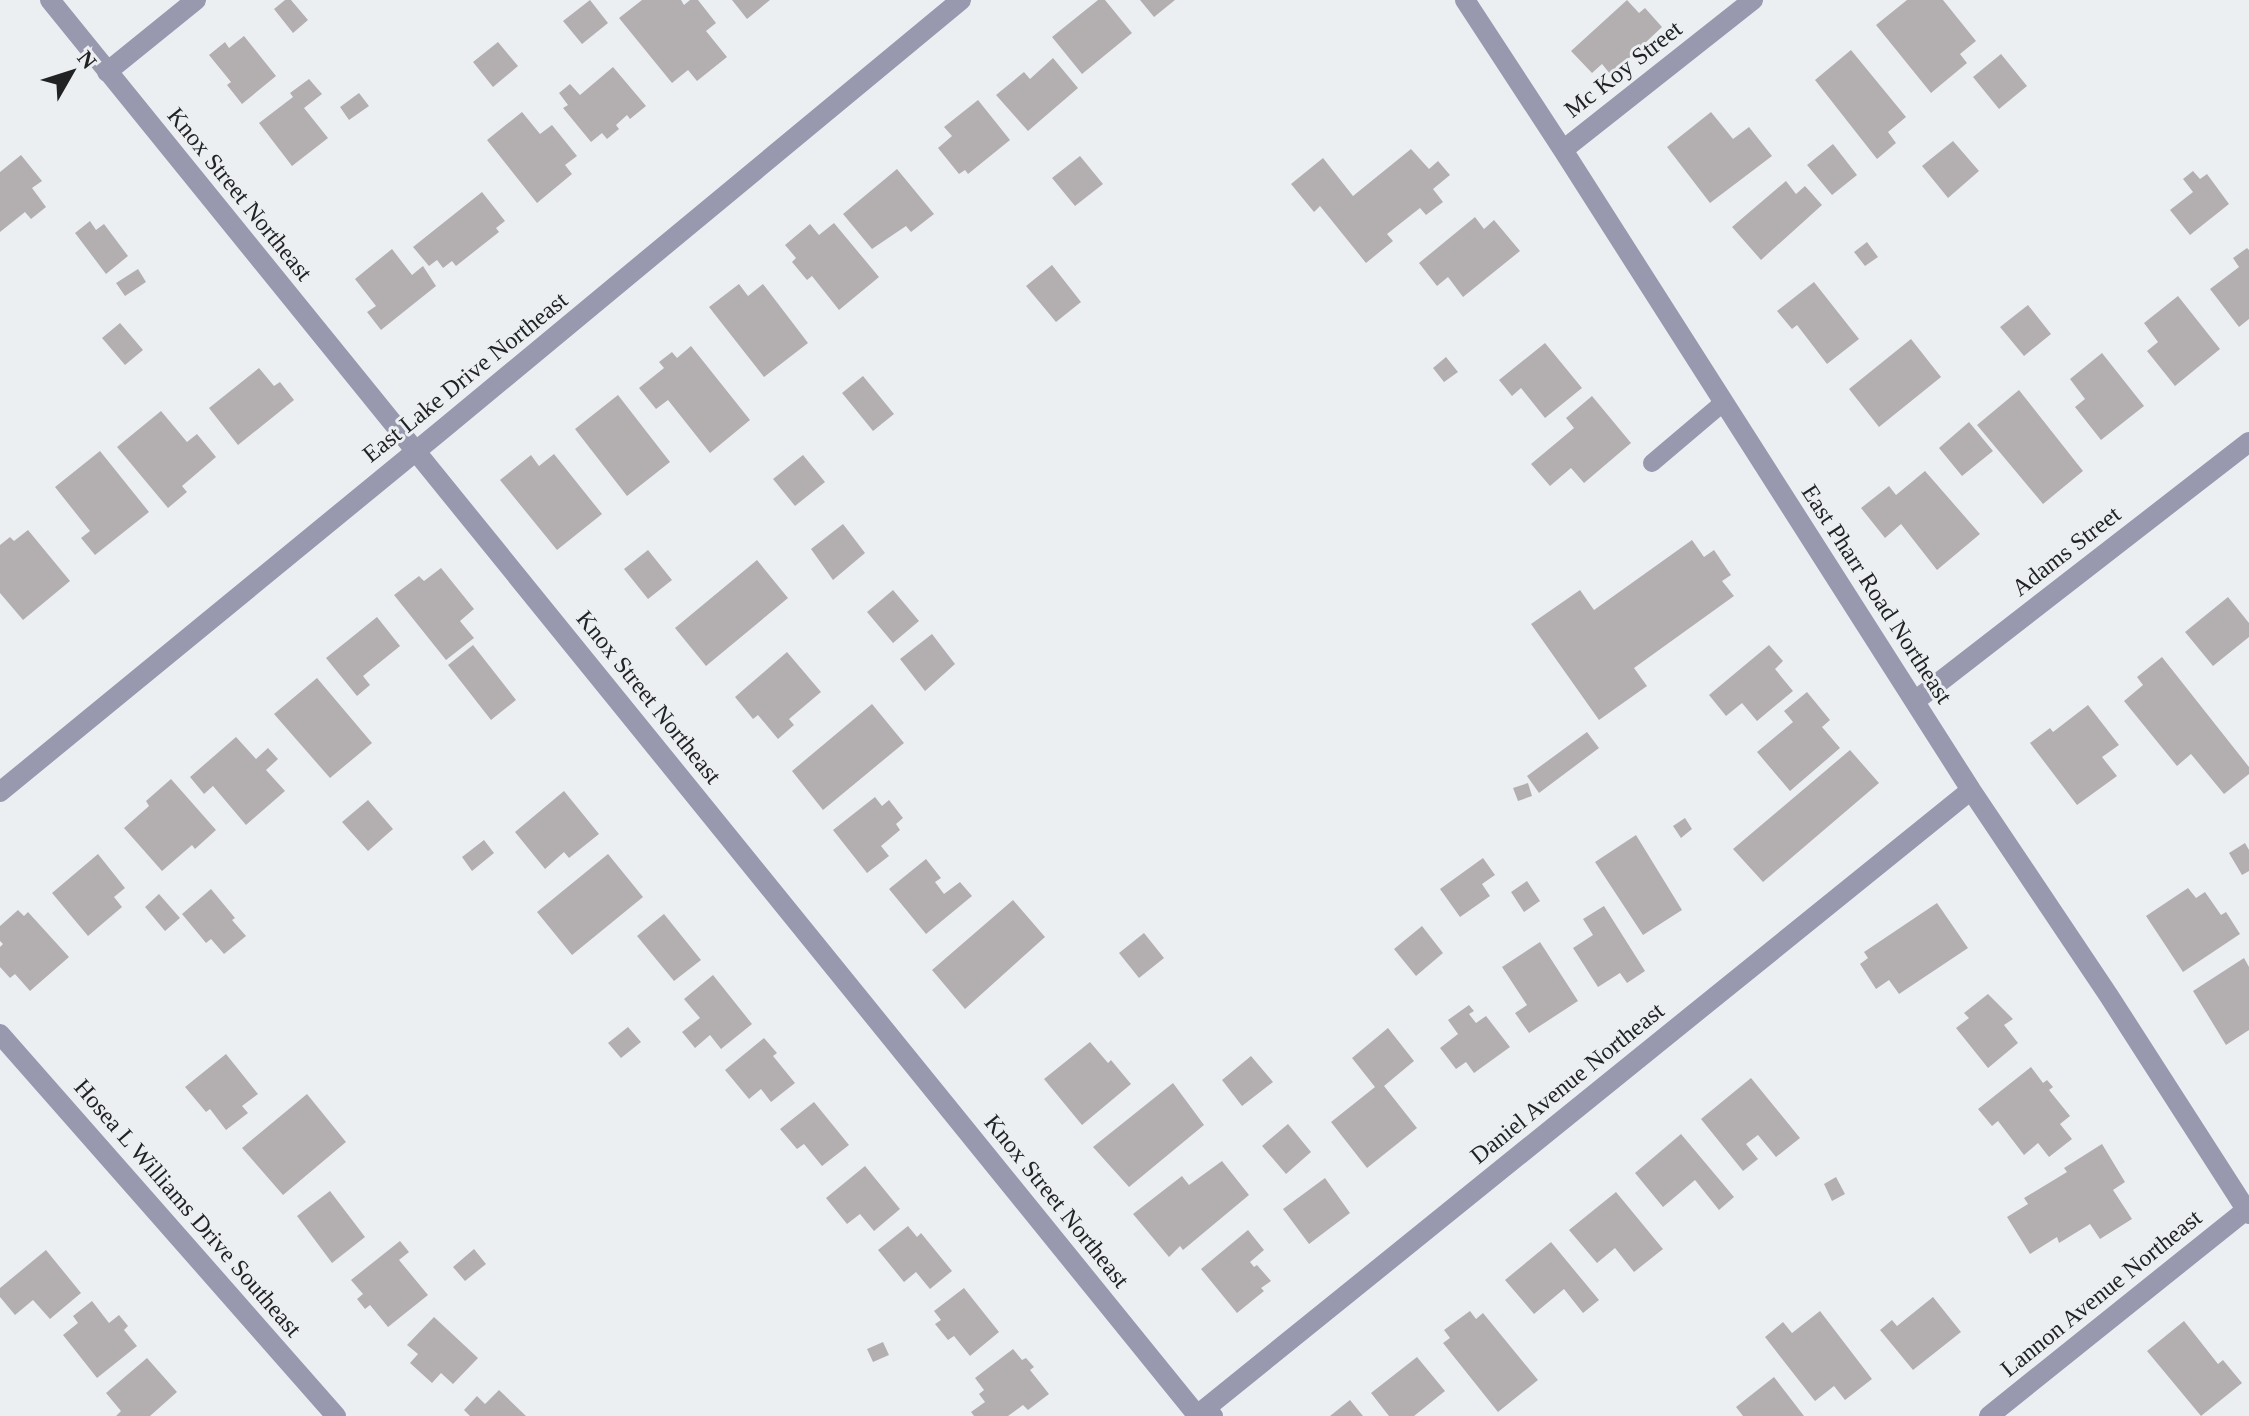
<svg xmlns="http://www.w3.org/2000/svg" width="2249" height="1416" font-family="Georgia,serif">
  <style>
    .building { fill: #b3afb1 }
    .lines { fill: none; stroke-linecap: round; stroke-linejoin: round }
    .service { stroke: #9898ae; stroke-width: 18 }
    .minor { stroke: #9898ae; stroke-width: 20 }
    .tertiary { stroke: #9898ae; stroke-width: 20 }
    .labels { text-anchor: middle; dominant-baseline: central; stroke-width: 6; stroke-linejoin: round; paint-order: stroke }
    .street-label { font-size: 24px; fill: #212223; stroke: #eceff2 }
  </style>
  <rect width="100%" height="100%" fill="#eceff2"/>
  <path class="building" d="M285 0H291L308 20 293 33 274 9Z
    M590 0 608 23 582 44 563 21Z
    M642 0H681L684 5 690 0H698L716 23 706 31 727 57 697 81 688 70 672 83 619 18Z
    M732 0H770L747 19Z
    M1098 0H1105L1132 33 1082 74 1052 37Z
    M1140 0H1175L1154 17Z
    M1627 0 1639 13 1645 8 1662 27 1611 75 1602 64 1592 73 1571 51Z
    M1907 0H1943L1976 41 1960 54 1967 63 1931 93 1876 25Z
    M244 36 276 76 242 104 227 85 231 82 209 55 225 42 229 48Z
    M498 42 518 66 493 87 473 62Z
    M1851 50 1906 117 1888 132 1896 143 1877 159 1815 80Z
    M2001 54 2027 86 1999 109 1973 77Z
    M1053 58 1078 88 1028 131 996 95 1024 72 1030 79Z
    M613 67 646 106 630 119 627 115 616 125 619 129 607 139 602 133 591 142 563 108 568 105 559 93 570 84 580 95Z
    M309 79 322 94 304 108 328 138 292 166 259 123 293 97 290 93Z
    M359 93 369 106 349 120 340 107Z
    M978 100 1010 140 968 174 965 170 959 174 938 148 952 136 944 127Z
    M522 112 540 134 552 125 577 156 565 165 572 174 537 203 487 140Z
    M1711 112 1733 139 1749 127 1772 156 1710 203 1667 147Z
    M1953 141 1979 171 1948 198 1922 166Z
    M1833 144 1857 175 1832 195 1807 165Z
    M1411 149 1429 169 1438 161 1450 175 1433 189 1443 202 1426 215 1420 208 1387 234 1393 241 1366 263 1320 206 1314 212 1291 184 1323 158 1353 196Z
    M21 155 42 181 32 188 46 207 31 219 25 212 0 232V172Z
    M1080 156 1103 184 1075 206 1052 178Z
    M897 169 934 214 911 232 906 226 872 249 843 214Z
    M2193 171 2200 179 2207 174 2229 204 2190 235 2170 210 2193 192 2183 179Z
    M1786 181 1796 194 1805 186 1822 205 1761 260 1732 227Z
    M482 192 505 221 496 228 499 232 456 266 452 261 443 268 437 260 429 266 413 247Z
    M1475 217 1484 229 1494 220 1520 251 1463 297 1448 277 1437 286 1419 263Z
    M90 221 96 230 104 224 128 256 106 274 75 233Z
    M834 223 879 277 839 310 812 276 807 280 792 262 796 258 785 245 810 224 819 235Z
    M1867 242 1878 257 1865 266 1854 252Z
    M2247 248 2249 250V319L2239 327 2210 289 2239 267 2233 258Z
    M392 249 412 275 423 266 436 286 381 330 367 312 376 306 355 279Z
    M1052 265 1081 302 1056 322 1026 286Z
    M138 269 146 282 125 296 116 283Z
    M1814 282 1859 339 1827 364 1797 325 1792 329 1777 311Z
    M739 284 748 296 763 284 808 343 764 377 709 307Z
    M2178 296 2220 349 2175 386 2147 351 2158 342 2144 323Z
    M2028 305 2051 334 2024 356 2000 327Z
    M120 323 143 350 125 365 102 338Z
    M1911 339 1941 377 1879 427 1849 389Z
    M1545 343 1582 388 1545 418 1521 388 1512 396 1499 380Z
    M691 346 750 420 710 453 668 400 656 409 639 388 664 368 659 362 672 352 677 358Z
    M2102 353 2144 406 2101 440 2075 407 2085 399 2070 379Z
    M1446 357 1458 372 1444 382 1433 368Z
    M259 368 274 386 280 382 294 400 238 445 209 408Z
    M863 376 894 414 873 431 842 393Z
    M2019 390 2083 471 2043 504 1977 425Z
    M618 395 670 462 627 496 575 429Z
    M1592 396 1631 443 1584 483 1571 468 1550 486 1531 464 1574 428 1566 418Z
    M161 411 187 442 197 434 216 457 182 486 187 492 168 508 117 447Z
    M1969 422 1993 451 1962 476 1939 448Z
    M100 451 149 512 95 555 81 538 90 531 55 487Z
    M554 454 602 514 557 550 500 480 531 455 539 466Z
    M803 455 825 482 795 506 773 479Z
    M1925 471 1980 534 1937 570 1901 524 1885 538 1861 508 1889 486 1896 495Z
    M843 524 865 553 833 580 811 549Z
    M28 530 70 581 23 620 0 593V545L10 537 14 541Z
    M1692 540 1704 557 1714 550 1731 575 1722 581 1734 596 1634 668 1647 686 1599 720 1531 624 1580 590 1594 610Z
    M648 550 672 580 648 599 624 569Z
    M757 560 788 598 706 666 675 628Z
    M441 568 474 609 460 621 474 638 446 660 394 595 419 576 424 581Z
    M893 590 919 621 893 643 867 612Z
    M2228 597 2249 623V637L2213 666 2185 632Z
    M377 617 400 646 363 676 370 685 357 696 326 658Z
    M932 634 955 664 925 691 900 659Z
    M473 645 516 700 491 720 448 665Z
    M1769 645 1783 661 1775 669 1793 691 1757 721 1742 703 1726 716 1709 695Z
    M787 652 821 692 789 719 794 725 778 739 758 715 753 719 735 697Z
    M2162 657 2249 767V774L2224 794 2191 754 2177 766 2124 701 2143 685 2137 677Z
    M317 678 372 743 330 778 274 714Z
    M1807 692 1830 720 1822 727 1840 748 1790 791 1757 752 1793 722 1784 711Z
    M872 704 904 743 823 810 792 771Z
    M2088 705 2119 745 2102 757 2117 776 2077 805 2030 743 2050 728 2053 732Z
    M1587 732 1599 748 1539 793 1527 776Z
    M236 737 256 759 268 748 278 759 266 770 285 791 246 825 213 786 204 794 190 777Z
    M1850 750 1879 783 1763 882 1733 849Z
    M171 779 216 830 195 849 192 845 162 871 124 828 149 806 146 801Z
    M1528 783 1532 796 1518 801 1513 788Z
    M564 791 599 834 569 858 564 852 545 869 515 832Z
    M875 797 882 806 889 800 903 818 896 824 900 830 881 846 889 856 867 873 833 830Z
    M368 800 393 829 368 851 342 822Z
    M1685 818 1692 829 1681 838 1673 826Z
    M1636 835 1682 910 1643 935 1595 862Z
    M484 840 494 853 472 871 462 857Z
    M2245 843 2249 850V871L2242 875 2229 853Z
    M98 854 125 888 114 897 122 907 88 936 52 893Z
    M608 854 643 897 572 955 537 912Z
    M1483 858 1495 875 1482 884 1490 896 1460 917 1440 889Z
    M926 859 941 878 935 882 944 894 960 882 972 896 926 934 889 889Z
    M1527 881 1540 901 1524 912 1511 892Z
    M2188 888 2196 898 2205 892 2221 915 2226 912 2240 934 2183 972 2146 916Z
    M211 889 235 918 232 920 246 936 224 954 211 939 206 943 182 914Z
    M159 894 180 918 165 931 145 907Z
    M1013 900 1045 937 965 1009 932 970Z
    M1937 903 1968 948 1899 994 1889 980 1876 989 1860 964 1868 958 1864 952Z
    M1604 906 1645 971 1627 983 1620 973 1598 987 1573 948 1593 935 1583 919Z
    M18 910 24 916 28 912 69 957 30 991 15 974 10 978 0 967V947L3 944 0 941V926Z
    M664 914 701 960 674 981 637 936Z
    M1422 926 1443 953 1416 976 1394 949Z
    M1144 933 1164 958 1139 978 1119 953Z
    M1540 942 1578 1001 1529 1033 1515 1013 1527 1005 1502 967Z
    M2244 958 2249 967V1030L2226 1045 2193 991Z
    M713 975 752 1024 721 1049 710 1035 695 1048 682 1032 700 1018 684 999Z
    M1988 994 2013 1019 2004 1025 2018 1043 1988 1068 1956 1028 1969 1018 1964 1013Z
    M1469 1005 1474 1011 1469 1014 1476 1023 1486 1016 1510 1047 1474 1073 1466 1062 1456 1069 1440 1048 1458 1034 1448 1020Z
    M628 1027 641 1042 621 1058 608 1043Z
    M1388 1028 1414 1061 1384 1086 1417 1128 1367 1168 1331 1122 1375 1087 1352 1058Z
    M764 1038 777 1053 773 1056 795 1083 771 1102 761 1089 749 1099 725 1070Z
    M1090 1042 1108 1063 1111 1060 1131 1084 1082 1125 1044 1079Z
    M226 1054 258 1094 242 1106 248 1113 226 1130 210 1109 206 1112 185 1087Z
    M1251 1056 1273 1082 1242 1106 1222 1080Z
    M2031 1067 2043 1083 2047 1080 2053 1087 2049 1090 2070 1116 2060 1124 2072 1139 2049 1157 2038 1143 2024 1155 1998 1121 1992 1126 1978 1109Z
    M1751 1078 1800 1138 1776 1157 1758 1135 1746 1144 1758 1159 1743 1171 1701 1119Z
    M1173 1083 1204 1125 1129 1187 1093 1147Z
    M307 1094 346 1142 283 1195 242 1148Z
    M814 1102 849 1145 822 1166 804 1144 797 1149 780 1129Z
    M1288 1124 1311 1152 1286 1174 1262 1146Z
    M1681 1134 1734 1197 1719 1210 1695 1180 1663 1207 1635 1173Z
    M2102 1144 2125 1182 2113 1190 2132 1219 2100 1239 2090 1224 2059 1243 2057 1237 2030 1254 2007 1217 2028 1204 2024 1198 2067 1172 2064 1168Z
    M1222 1161 1249 1195 1183 1250 1180 1246 1169 1257 1133 1214 1182 1176 1189 1185Z
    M865 1166 900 1209 874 1231 860 1214 847 1224 826 1198Z
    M1836 1177 1845 1194 1832 1201 1824 1184Z
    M1325 1178 1350 1213 1309 1244 1283 1209Z
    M330 1191 365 1237 332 1263 297 1216Z
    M1616 1192 1663 1249 1634 1272 1615 1248 1597 1263 1569 1230Z
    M908 1226 917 1237 921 1233 952 1271 930 1289 916 1272 904 1282 878 1250Z
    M1248 1230 1264 1250 1250 1262 1254 1267 1257 1265 1271 1281 1261 1288 1264 1291 1237 1313 1201 1269Z
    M400 1241 409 1252 399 1260 428 1295 388 1327 370 1305 365 1309 357 1299 363 1294 351 1280Z
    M1551 1242 1599 1300 1583 1313 1564 1289 1534 1314 1505 1280Z
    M474 1249 486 1264 465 1281 453 1267Z
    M46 1250 81 1293 50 1319 33 1300 15 1315 0 1297V1288Z
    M964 1288 999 1332 970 1356 954 1336 948 1340 935 1324 941 1320 934 1311Z
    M1933 1297 1961 1332 1913 1370 1880 1330 1892 1320 1897 1326Z
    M92 1301 109 1323 119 1315 128 1326 124 1330 137 1346 97 1378 63 1335 78 1323 73 1316Z
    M1470 1311 1476 1319 1483 1313 1538 1380 1498 1412 1443 1343 1450 1338 1444 1330Z
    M1820 1311 1872 1379 1845 1400 1834 1386 1815 1401 1765 1337 1783 1322 1792 1333Z
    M434 1317 478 1358 453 1384 441 1373 432 1383 410 1363 418 1354 407 1345Z
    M2184 1321 2218 1364 2223 1360 2242 1383 2201 1416 2147 1351Z
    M883 1342 889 1355 873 1362 867 1349Z
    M1013 1349 1022 1360 1026 1358 1034 1367 1030 1370 1049 1394 1028 1410 1023 1405 1008 1416H974L971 1412 985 1402 979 1394 984 1390 975 1378Z
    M1417 1357 1445 1391 1414 1416H1389L1371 1393Z
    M147 1358 177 1392 150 1416H116L121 1411 106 1393Z
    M1774 1377 1804 1416H1743L1736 1407Z
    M499 1390 526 1416H470L464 1410 477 1396 485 1404Z
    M1350 1400 1363 1416H1330Z"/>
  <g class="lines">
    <path class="service" d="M1652 463 1724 402"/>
    <path class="minor" d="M50 0 1197 1415 1213 1416
      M1465 0 1563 150 1971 790 2109 996 2249 1214
      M107 72 196 0
      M1563 150 1753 0
      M1915 701 2249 442
      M1196 1416 1971 790
      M1989 1416 2246 1210"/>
    <path class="tertiary" d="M0 792 443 429 961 0
      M0 1034 336 1416"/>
  </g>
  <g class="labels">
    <g class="street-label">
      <text transform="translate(1623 69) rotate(-38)">Mc Koy Street</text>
      <text transform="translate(240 194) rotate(51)">Knox Street Northeast</text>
      <text transform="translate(465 377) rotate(-39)">East Lake Drive Northeast</text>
      <text transform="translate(2066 551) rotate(-38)">Adams Street</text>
      <text transform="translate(1877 594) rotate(57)">East Pharr Road Northeast</text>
      <text transform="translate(649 697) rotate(51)">Knox Street Northeast</text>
      <text transform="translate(1567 1083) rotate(-39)">Daniel Avenue Northeast</text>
      <text transform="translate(1057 1201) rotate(51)">Knox Street Northeast</text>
      <text transform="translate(188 1208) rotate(49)">Hosea L Williams Drive Southeast</text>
      <text transform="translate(2101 1293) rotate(-39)">Lannon Avenue Northeast</text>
    </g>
  </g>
  <g transform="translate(72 72) rotate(51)" stroke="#eceff2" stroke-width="6" paint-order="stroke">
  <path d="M0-6L14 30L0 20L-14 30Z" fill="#212223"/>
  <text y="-12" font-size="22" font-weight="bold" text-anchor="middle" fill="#212223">N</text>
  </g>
</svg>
